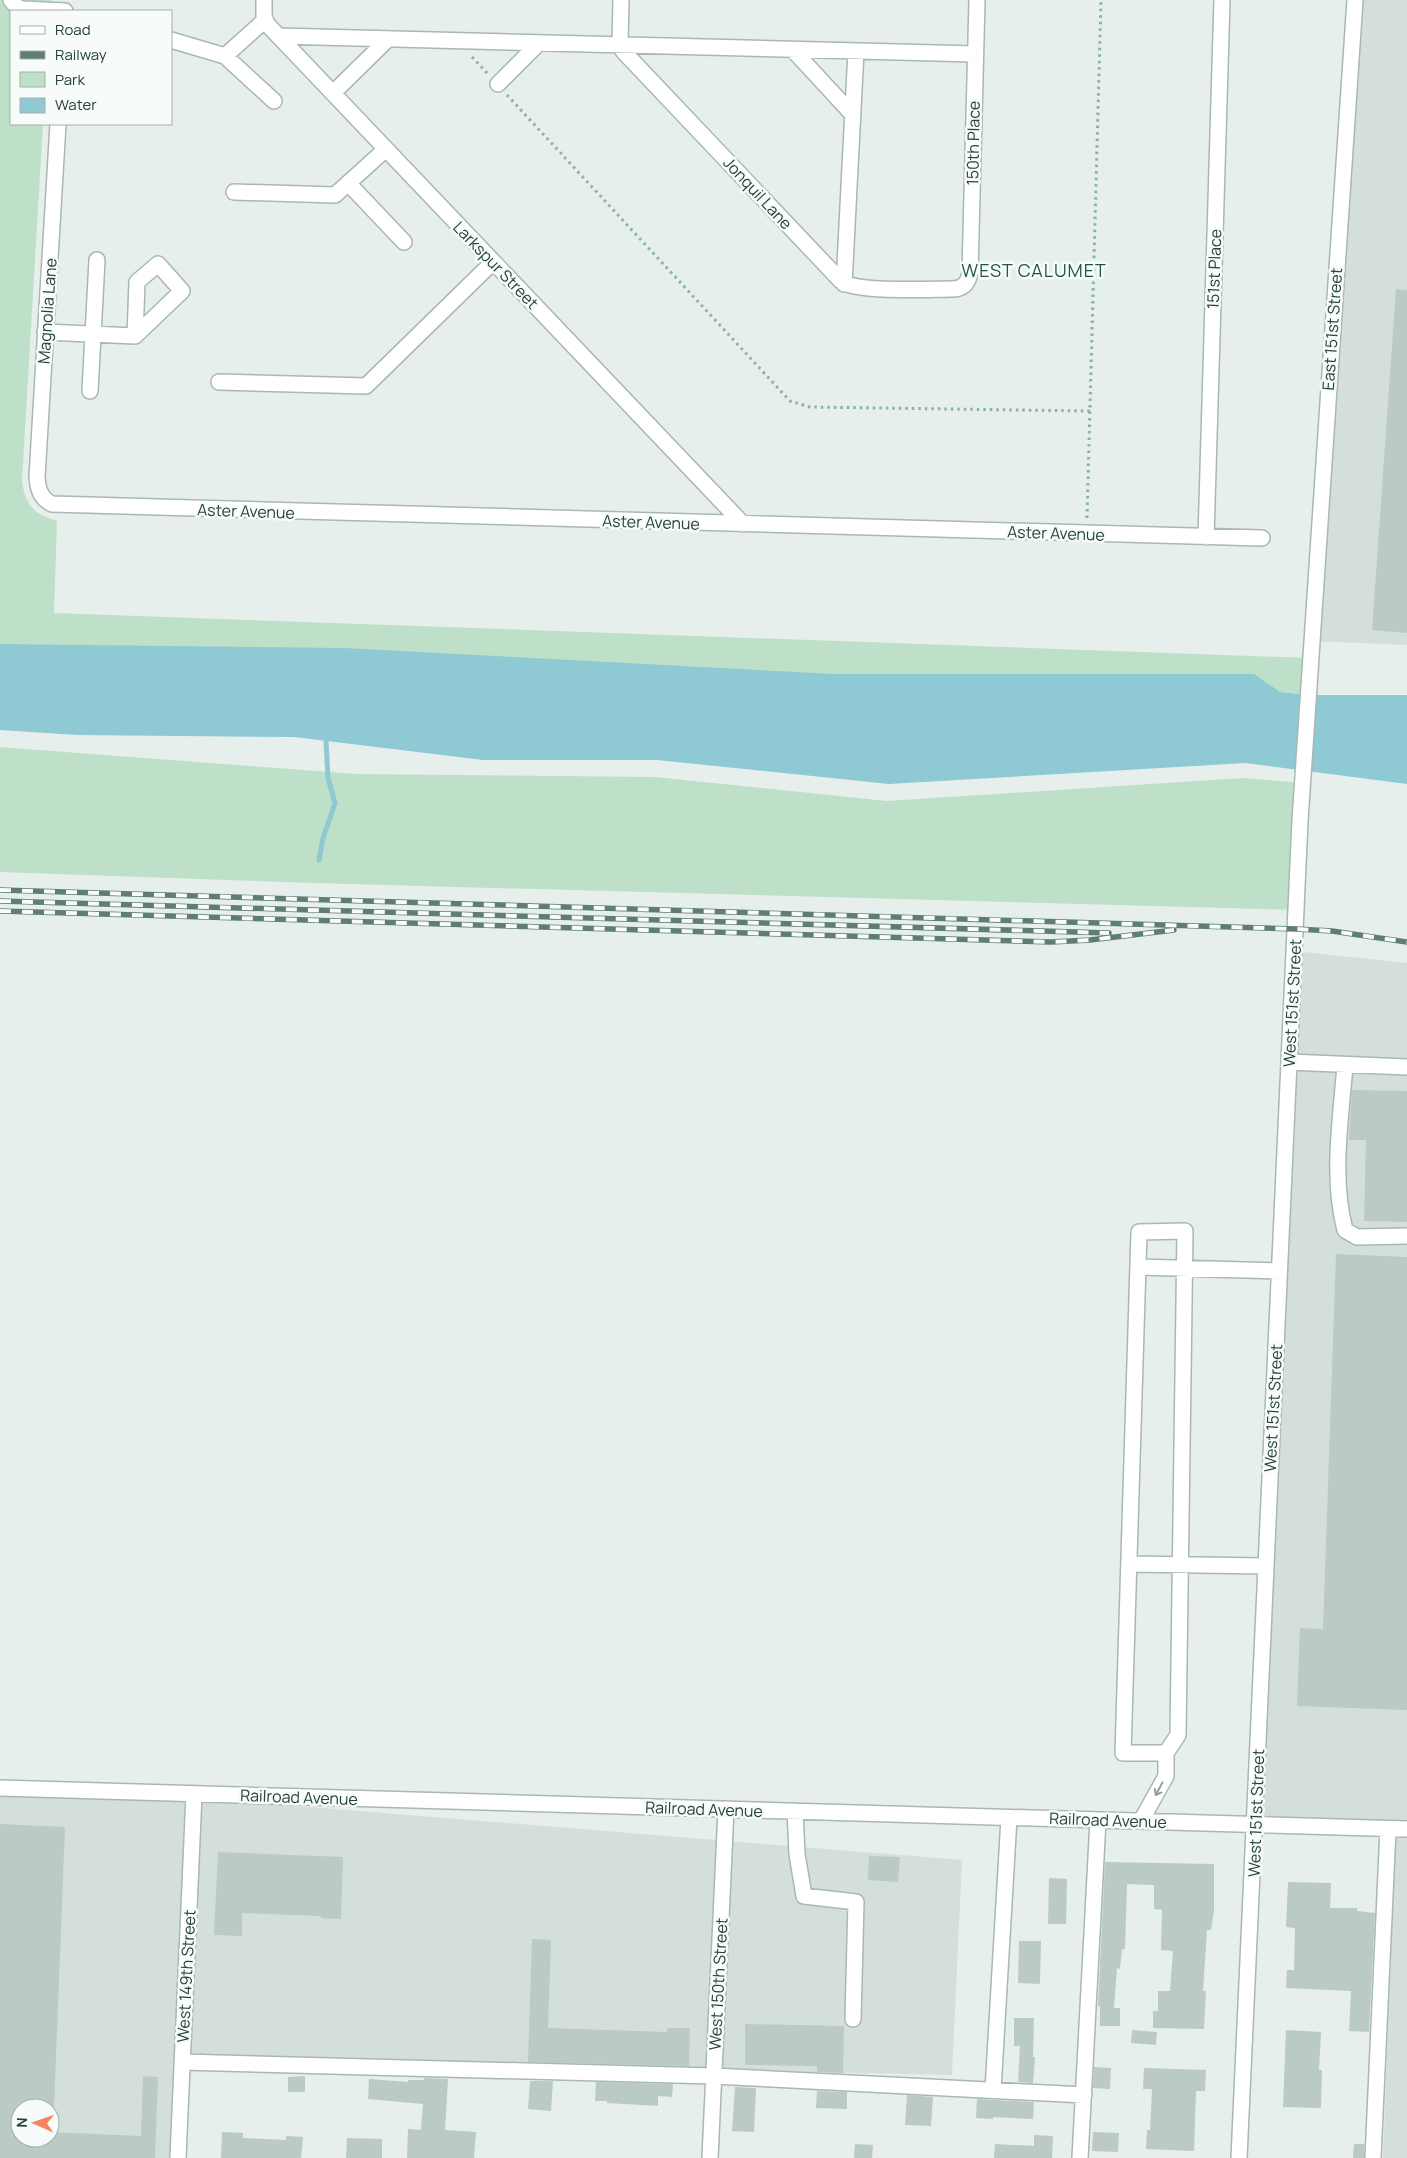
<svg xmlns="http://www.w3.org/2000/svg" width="1407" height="2158" font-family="Manrope,sans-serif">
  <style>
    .built { fill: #d4dfda; fill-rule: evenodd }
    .green { fill: #bfe0c8 }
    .water { fill: #8ec9d4 }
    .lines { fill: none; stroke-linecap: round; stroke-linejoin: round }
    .stream { stroke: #8ec9d4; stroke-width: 5 }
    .building { fill: #bbcac4 }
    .minor-casing { stroke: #a8b8b2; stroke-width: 18 }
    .path { stroke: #86b3a5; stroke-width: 3; stroke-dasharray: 2.5 4; stroke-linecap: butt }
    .minor { stroke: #fff; stroke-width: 15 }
    .rail-casing { stroke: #5f7d75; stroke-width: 5.5 }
    .rail { stroke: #f7fbf9; stroke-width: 4; stroke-dasharray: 11; stroke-linecap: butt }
    .oneway { stroke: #92a09c }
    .labels { text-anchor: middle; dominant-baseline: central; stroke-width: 5; stroke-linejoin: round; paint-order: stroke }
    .street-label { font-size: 16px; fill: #24423a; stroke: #f7fbf9 }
    .neighbourhood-label { font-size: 18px; letter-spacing: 1px; fill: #1f5548; stroke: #f7fbf9 }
  </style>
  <rect width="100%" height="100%" fill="#e6efeb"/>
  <path class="built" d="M1355 0H1407V645L1309 641Z
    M1294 951 1407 963V2158H1383L1396 1827 1256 1817Z
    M0 1788 194 1794 178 2158H0ZM20 2108H50V2138H20Z
    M199 1798 962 1860 952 2075 186 2059Z"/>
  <path class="green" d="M0 0H51L50 11H11V124H43L22 481C25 505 35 515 57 521L54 613 1310 658 1308 695 1280 692 1253 674 828 677 0 644Z
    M0 747 355 774 655 777 887 801 1243 778 1303 783 1297 910 314 883 0 872Z"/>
  <path class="water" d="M0 644 344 648 833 674H1254L1280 692 1308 695H1407V784L1246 763 889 784 657 760H483L294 737 77 735 0 730Z"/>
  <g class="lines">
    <path class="stream" d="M319 860 323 838 335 803 328 778 326 741"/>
  </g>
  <path class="building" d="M1396 289 1407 290V633L1372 630Z
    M1352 1090 1407 1091V1222L1364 1221 1366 1140H1349Z
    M1336 1254 1407 1257V1710L1297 1706 1300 1628 1323 1629Z
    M0 1824 65 1827 54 2108H20V2138H50V2132L141 2136 143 2076 158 2077 155 2158H0Z
    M218 1852 343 1857 341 1919 321 1918V1916L242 1913V1936L214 1935Z
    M869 1856 900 1857 898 1882 868 1880Z
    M1105 1862 1214 1864V1910L1211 1930H1207L1203 1991H1206L1204 2029 1153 2028V2011H1158V1991H1170L1173 1951 1161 1950 1162 1910 1154 1909V1885L1127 1884 1125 1949H1122L1120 1969 1117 1968 1114 2008H1120V2026H1100V2006H1098Z
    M1049 1878 1067 1879 1066 1924H1048Z
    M1288 1882 1331 1883 1330 1908H1357V1911L1375 1913 1369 2032 1349 2031 1351 1991 1286 1988 1287 1970H1294L1295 1928 1286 1927Z
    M532 1939 551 1940 548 2028 667 2032V2028H690L689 2066 528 2062Z
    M1019 1941H1041L1040 1984 1018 1983Z
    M1014 2018H1034L1033 2057H1035L1033 2083 1018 2082 1020 2046H1014Z
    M745 2024 844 2026 843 2073 817 2072V2066L745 2065Z
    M1132 2030 1157 2032 1156 2045 1131 2043Z
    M1286 2030 1321 2032 1319 2070H1322L1321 2108 1283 2107Z
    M1094 2067 1111 2068 1110 2089 1093 2088Z
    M1144 2068 1206 2070 1205 2091H1196L1194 2151 1146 2149 1147 2130H1150L1152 2089H1143Z
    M305 2076V2092H288V2077Z
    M424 2078 448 2079 445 2130 476 2132 474 2158H407L408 2129 421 2130 423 2104 368 2099 369 2079 408 2082V2080H424Z
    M530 2081H553L551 2111 528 2109Z
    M596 2082 673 2084 672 2097 658 2096V2106L607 2103V2101H595Z
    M735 2087 756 2088 754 2132 732 2131Z
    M817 2091 847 2092V2109L816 2108Z
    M907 2095 933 2097 931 2126 905 2125Z
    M977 2099 1034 2102 1033 2119 993 2117V2119L976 2118Z
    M222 2132 243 2133V2138L286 2140V2136L303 2137 301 2158H221Z
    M1093 2132 1119 2133 1118 2152 1092 2151Z
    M1034 2135 1053 2136 1052 2158H994L995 2144 1034 2146Z
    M347 2138 382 2139V2158H346Z
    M855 2144 873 2145 872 2158H854Z
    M1354 2144H1364V2158H1353Z"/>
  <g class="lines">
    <g class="minor-casing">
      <path id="minor" d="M11 0 17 7 23 9 65 11
        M264 0V16L267 24 743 524
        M621 0 620 45 623 51 841 281C856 293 929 289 952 289 963 289 968 283 970 273L977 0
        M279 36 975 54
        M171 40 225 56 274 101
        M793 50 853 115
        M225 56 265 20
        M498 84 539 43
        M333 93 388 39
        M58 124 37 477C38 489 40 498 52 504L1262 538
        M348 183 404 242
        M234 192 335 195 386 149
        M844 284 856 51
        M45 332 135 336 182 291 158 264 137 282 135 336
        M219 382 366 386 493 262
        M90 391 97 260
        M1206 537 1222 0
        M1289 1062 1407 1067
        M1345 1065C1341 1118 1331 1177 1345 1230L1357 1237 1407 1236
        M1138 1267 1279 1271
        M1129 1564 1266 1566
        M0 1788 1407 1829
        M795 1811 797 1854 804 1896 856 1902 853 2019
        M1141 1821 1166 1776V1753L1178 1735 1185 1231 1139 1232 1123 1753H1166
        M182 2062 713 2076 1084 2095
        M993 2090 1009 1818
        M178 2158 194 1794
        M710 2158 726 1809
        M1080 2158 1098 1820
        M1239 2158 1300 821 1355 0
        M1373 2158 1388 1829"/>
    </g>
    <path class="path" d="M472 57 488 74
      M507 95 790 401 810 407 1090 411
      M1087 518 1101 0"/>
    <use href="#minor" class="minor"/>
    <g class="rail-casing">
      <path id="rail" d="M0 890 1296 929 1332 931 1407 942
        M0 901 1109 933
        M0 911 1051 942 1090 940 1174 930"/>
    </g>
    <use href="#rail" class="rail"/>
  </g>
  <defs><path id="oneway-shaft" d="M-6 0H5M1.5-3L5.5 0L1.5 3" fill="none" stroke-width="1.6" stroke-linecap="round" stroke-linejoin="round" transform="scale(1.25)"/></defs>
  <use class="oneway" href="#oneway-shaft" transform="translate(1159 1789) rotate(118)"/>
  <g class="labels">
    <g class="street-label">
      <text transform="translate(973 143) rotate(-89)">150th Place</text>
      <text transform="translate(758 193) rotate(47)">Jonquil Lane</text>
      <text transform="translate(496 265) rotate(46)">Larkspur Street</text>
      <text transform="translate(1214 269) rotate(-88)">151st Place</text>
      <text transform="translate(47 311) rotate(-86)">Magnolia Lane</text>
      <text transform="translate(1332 329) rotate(-86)">East 151st Street</text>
      <text transform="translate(246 511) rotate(2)">Aster Avenue</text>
      <text transform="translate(651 522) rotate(2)">Aster Avenue</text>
      <text transform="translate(1056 533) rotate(2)">Aster Avenue</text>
      <text transform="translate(1292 1003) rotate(-87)">West 151st Street</text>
      <text transform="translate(1273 1408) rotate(-87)">West 151st Street</text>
      <text transform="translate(299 1797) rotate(2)">Railroad Avenue</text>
      <text transform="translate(704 1809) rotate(2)">Railroad Avenue</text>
      <text transform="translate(1256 1813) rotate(-88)">West 151st Street</text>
      <text transform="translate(1108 1820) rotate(2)">Railroad Avenue</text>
      <text transform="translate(186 1976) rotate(-87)">West 149th Street</text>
      <text transform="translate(718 1984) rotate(-87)">West 150th Street</text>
    </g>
    <g class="neighbourhood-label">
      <text x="1034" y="270">WEST CALUMET</text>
    </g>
  </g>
  <rect x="10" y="10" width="162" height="115" fill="#f7fbf9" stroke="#a3b1ad"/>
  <rect x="20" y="26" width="25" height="8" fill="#ffffff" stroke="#a3b1ad"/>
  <text x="55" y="35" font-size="15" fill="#24423a">Road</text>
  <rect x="20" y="51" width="25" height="8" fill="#5f7d75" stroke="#a3b1ad"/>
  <text x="55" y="60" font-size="15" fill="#24423a">Railway</text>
  <rect x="20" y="72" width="25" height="15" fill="#bfe0c8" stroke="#a3b1ad"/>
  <text x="55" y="85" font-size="15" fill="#24423a">Park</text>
  <rect x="20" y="98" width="25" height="15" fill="#8ec9d4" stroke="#a3b1ad"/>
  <text x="55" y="110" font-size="15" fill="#24423a">Water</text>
  <g transform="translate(35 2123) rotate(272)"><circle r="24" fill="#f7fbf9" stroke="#a3b1ad"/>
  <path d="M0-4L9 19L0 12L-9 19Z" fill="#f4845f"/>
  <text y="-8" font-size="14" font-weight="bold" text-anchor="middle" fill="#24423a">N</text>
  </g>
</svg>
